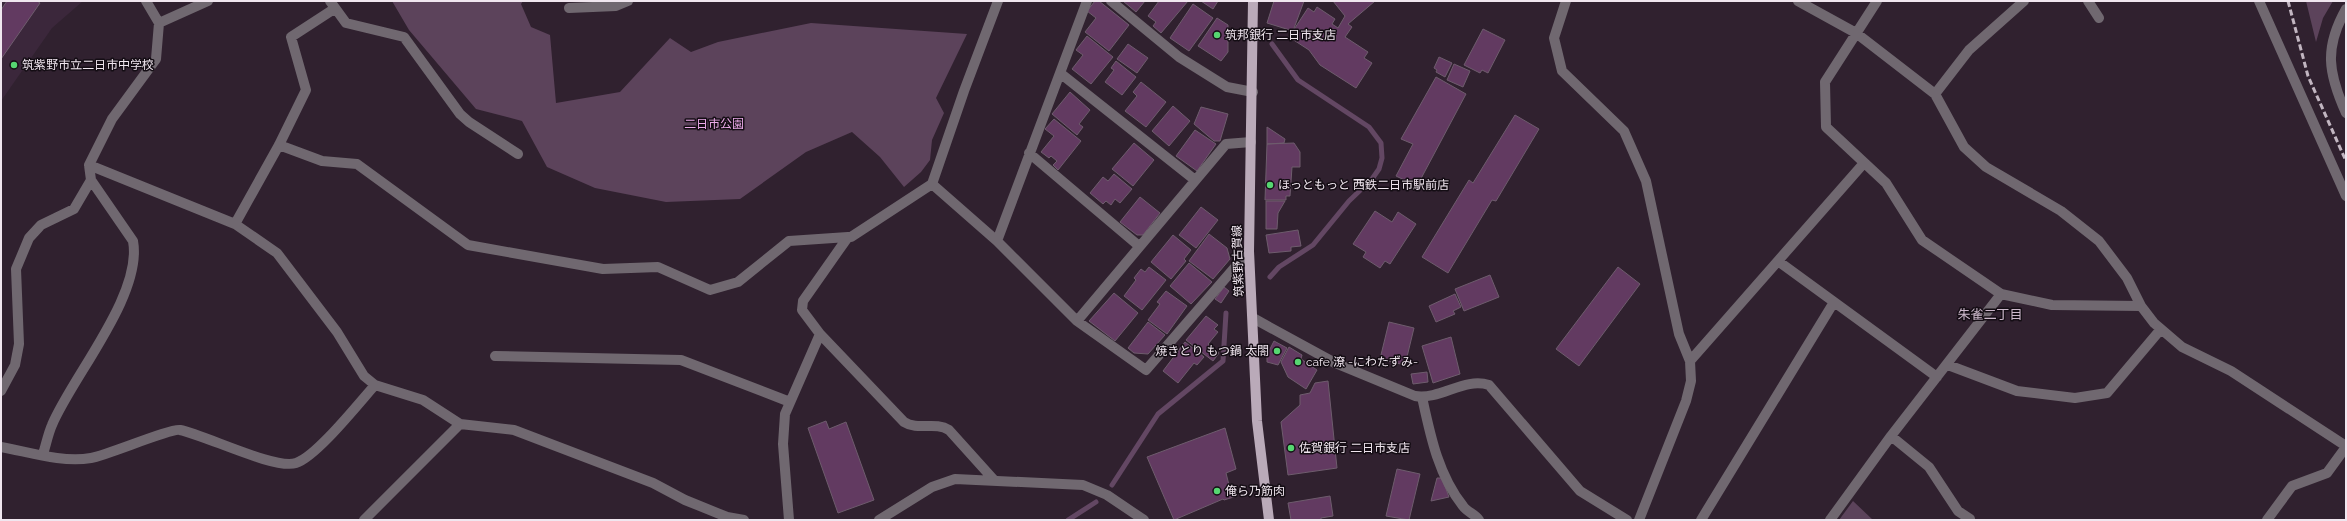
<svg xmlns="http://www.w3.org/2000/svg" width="2347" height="521" font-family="Raleway,'Noto Sans JP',sans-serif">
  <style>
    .built { fill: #3b273b }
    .green { fill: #5c435b }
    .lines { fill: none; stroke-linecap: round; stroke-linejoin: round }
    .stream { stroke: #634763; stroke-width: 5 }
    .building { fill: #623a61; stroke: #6e5c6d }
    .minor { stroke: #706870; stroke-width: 10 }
    .major { stroke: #baaab9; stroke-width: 10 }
    .rail { stroke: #c2b6c1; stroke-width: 3; stroke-dasharray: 6 3; stroke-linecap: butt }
    .poi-dot { fill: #56d671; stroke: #140d14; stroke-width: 1.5 }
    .labels { text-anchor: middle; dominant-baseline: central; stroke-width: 3; stroke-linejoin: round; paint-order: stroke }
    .poi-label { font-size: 12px; fill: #f0e6ef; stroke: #140d14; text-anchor: start }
    .park-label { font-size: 12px; fill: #eaaae8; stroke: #140d14 }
    .street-label { font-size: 12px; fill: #f0e6ef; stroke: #140d14 }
    .neighbourhood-label { font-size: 13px; fill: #ccb8cb; stroke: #140d14 }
  </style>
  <rect width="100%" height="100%" fill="#30212f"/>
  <path class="built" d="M1 1H83L52 28 1 101Z"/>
  <path class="green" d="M392 1H523L521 4 531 27 550 35 556 103 620 92 670 38 691 52 718 42 811 23 967 34 936 98 944 113 932 140 930 160 921 172 904 187 880 157 852 132 806 152 740 199 666 202 595 188 547 167 522 121 476 109 409 30Z
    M2306 1H2333L2323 18 2316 42Z
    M1853 501 1873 520H1839Z"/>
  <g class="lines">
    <path class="stream" d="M1270 277 1279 267 1313 245 1349 201 1372 179 1379 169 1382 158 1381 143 1369 127 1298 80 1272 44
      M1112 485 1158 414 1223 361 1226 313
      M1068 520 1096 502"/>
  </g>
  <path class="building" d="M7 1H37L40 3 1 59V10Z
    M1095 1H1099L1129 25 1109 51 1085 32 1096 18 1087 11Z
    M1123 1H1145L1136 12Z
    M1159 1H1188L1161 33 1153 26 1156 22 1148 16Z
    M1201 1H1218L1213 9Z
    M1274 1H1304L1293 31 1267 23Z
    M1333 1H1375L1348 24 1352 27 1345 37 1368 52 1364 58 1372 63 1356 88 1320 65 1309 50 1289 37 1308 8 1314 12 1317 7 1335 19 1332 24 1338 28 1345 16Z
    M1193 4 1213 18 1189 51 1170 38Z
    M1217 18 1228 25V52L1221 61 1198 46Z
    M1483 29 1505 40 1488 73 1482 70 1480 73 1464 65Z
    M1087 36 1113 57 1091 84 1072 69 1083 55 1076 50Z
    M1128 44 1148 58 1137 73 1117 59Z
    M1439 57 1452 63 1445 77 1436 72 1437 70 1434 68Z
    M1116 61 1136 77 1122 95 1105 82 1114 70 1111 68Z
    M1454 64 1470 71 1463 87 1447 80Z
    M1436 77 1466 94 1417 186 1396 176 1413 144 1401 139Z
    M1141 82 1166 102 1146 127 1125 111 1137 96 1133 92Z
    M1070 92 1090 110 1079 124 1083 127 1077 135 1052 114Z
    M1173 106 1190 121 1169 146 1152 131Z
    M1201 107 1228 114 1220 141H1214L1194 124Z
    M1515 115 1539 129 1496 201 1492 200 1448 273 1422 257 1469 180 1473 183Z
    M1054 119 1081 141 1058 170 1053 165 1057 161 1051 156 1049 158 1041 152 1054 136 1045 129Z
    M1267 127 1285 139 1284 143 1267 144Z
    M1195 130 1216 144 1197 171 1176 156Z
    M1134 143 1154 160 1133 186 1112 169Z
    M1294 143 1300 152V167H1292L1290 196H1286V200H1265L1267 144Z
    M1114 174 1132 189 1120 203 1115 199 1111 205 1106 201 1103 204 1090 193 1103 177 1108 181Z
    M1140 197 1160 213 1143 235H1137L1120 222Z
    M1266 201H1285L1278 213 1277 229H1266Z
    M1201 207 1218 220 1196 248 1179 235Z
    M1375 211 1392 222 1398 212 1416 224 1390 264 1385 261 1380 268 1363 257 1366 252 1353 244Z
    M1298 230 1301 246 1291 247V251L1269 253 1266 235Z
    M1209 234 1227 248 1230 259 1213 279 1189 261Z
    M1173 235 1191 250 1184 259 1186 261 1171 279 1151 262Z
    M1189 263 1212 282 1191 304 1170 286Z
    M1149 267 1166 280 1142 310 1124 296 1136 280 1134 278 1141 269 1145 272Z
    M1618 267 1640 284 1579 366 1556 349Z
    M1490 275 1499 297 1464 311 1455 289Z
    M1224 287 1229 291 1221 303 1215 299Z
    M1166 291 1187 306 1167 334 1148 320 1160 304 1157 302Z
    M1114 293 1138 313 1115 341 1089 321Z
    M1455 294 1461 307 1453 311 1455 314 1436 322 1429 306Z
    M1206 316 1218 325 1214 329 1218 332 1208 344 1219 353 1213 361 1186 340Z
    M1148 322 1165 335 1148 354 1134 353 1128 348Z
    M1389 322 1414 328 1405 365 1380 359Z
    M1451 337 1460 374 1433 383 1422 346Z
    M1274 341 1287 348 1278 365 1267 362V355Z
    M1185 342 1204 357 1197 365 1194 363 1178 383 1163 371Z
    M1289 347 1302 355 1301 359 1317 370 1306 389 1288 377 1281 362Z
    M1427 372 1428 382 1413 384 1411 374Z
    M1328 381 1337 468 1288 475 1281 422 1300 405V395L1310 393 1315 383Z
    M826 421 829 429 846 422 874 500 838 513 808 428Z
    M1225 428 1236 469 1226 473 1230 489 1235 488 1237 496 1224 500 1223 499 1174 520 1147 457Z
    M1397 469 1420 474 1409 520 1386 516Z
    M1437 478H1442L1449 497 1431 501Z
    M1330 496 1333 516 1321 518V520H1291L1288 503Z"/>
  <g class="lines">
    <path class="minor" d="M330 1 346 23 404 37 460 114 469 122 518 154
      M1111 1 1179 57 1227 87 1253 92
      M1566 1 1554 38 1562 71 1624 131 1646 181 1679 334 1690 361 1691 381 1686 401 1639 520
      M1798 1 1856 33 1935 94 1964 147 1986 167 2061 211 2099 241 2127 278 2141 306
      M1877 1 1825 82 1826 127 1886 183 1922 240 2001 294 2052 305 2141 306 2154 323 2182 347 2231 371 2346 446
      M2088 1 2099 18
      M2259 1 2346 196
      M569 8 616 6 628 1
      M2346 9C2324 48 2328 73 2346 113
      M159 23 208 1
      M1060 73 1195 180
      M1935 94 1969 50 2024 1
      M279 145 322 161 357 164 468 245 603 269 658 267 710 290 738 282 789 241 848 237
      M1029 153 1139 246
      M89 165 235 224 277 253 337 332 364 376 375 385 423 400 460 424 514 430 653 483 685 500 727 517 744 520
      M932 184 997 241 1077 321 1146 370 1249 251
      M235 224 279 145 306 90 291 37 334 9
      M997 241 1087 1
      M1778 261 1937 377
      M1253 318 1335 363 1415 396C1441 400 1464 377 1489 385L1580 491 1627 520
      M1077 321 1226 144 1251 142
      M820 334 904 422C918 431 935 421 949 430L994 480
      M495 356 681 360 790 402
      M1690 361 1864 163
      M1948 365 2017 391 2075 398 2107 393 2161 329
      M1 391 15 365 19 344 16 269 29 238 41 225 74 209 91 180
      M1422 397C1430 434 1438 475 1463 506 1467 512 1475 514 1479 520
      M1891 436 1929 467 1958 511 1970 519
      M1 447C29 452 62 463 91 458 108 455 171 428 180 430 205 435 275 470 296 463 316 457 359 403 375 385
      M43 454C46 445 48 434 52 425 72 377 143 295 133 241L91 180 89 165 112 119 156 59 159 23 146 1
      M364 520 460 424
      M789 520 783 444 785 414 820 334 802 310 803 301 848 237H851L932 184 964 91 998 1
      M879 520 932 487 955 479 1083 485 1107 495 1144 520
      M1701 520 1834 302
      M1830 520 1891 436 2001 294
      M2267 520 2292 486 2327 473 2346 447"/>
    <path class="major" d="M1253 1 1249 251 1257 421 1269 520"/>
    <path class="rail" d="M2288 1 2308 76 2346 161"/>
  </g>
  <g class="poi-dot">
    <circle cx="1217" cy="35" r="4"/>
    <circle cx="14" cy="65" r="4"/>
    <circle cx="1270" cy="185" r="4"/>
    <circle cx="1277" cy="351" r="4"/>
    <circle cx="1298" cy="362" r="4"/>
    <circle cx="1291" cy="448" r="4"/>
    <circle cx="1217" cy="491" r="4"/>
  </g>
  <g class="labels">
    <g class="poi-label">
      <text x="1225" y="35">筑邦銀行 二日市支店</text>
      <text x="22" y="65">筑紫野市立二日市中学校</text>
      <text x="1278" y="185">ほっともっと 西鉄二日市駅前店</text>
      <text x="1269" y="351" text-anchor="end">焼きとり もつ鍋 太閤</text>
      <text x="1306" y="362">cafe 潦 -にわたずみ-</text>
      <text x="1299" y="448">佐賀銀行 二日市支店</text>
      <text x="1225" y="491">俺ら乃筋肉</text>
    </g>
    <g class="park-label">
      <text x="714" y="124">二日市公園</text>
    </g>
    <g class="street-label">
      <text transform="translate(1238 261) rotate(-92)">筑紫野古賀線</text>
    </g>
    <g class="neighbourhood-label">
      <text x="1990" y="314">朱雀二丁目</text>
    </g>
  </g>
  <rect width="2347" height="521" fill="none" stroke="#f0e6ef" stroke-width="4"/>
</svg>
